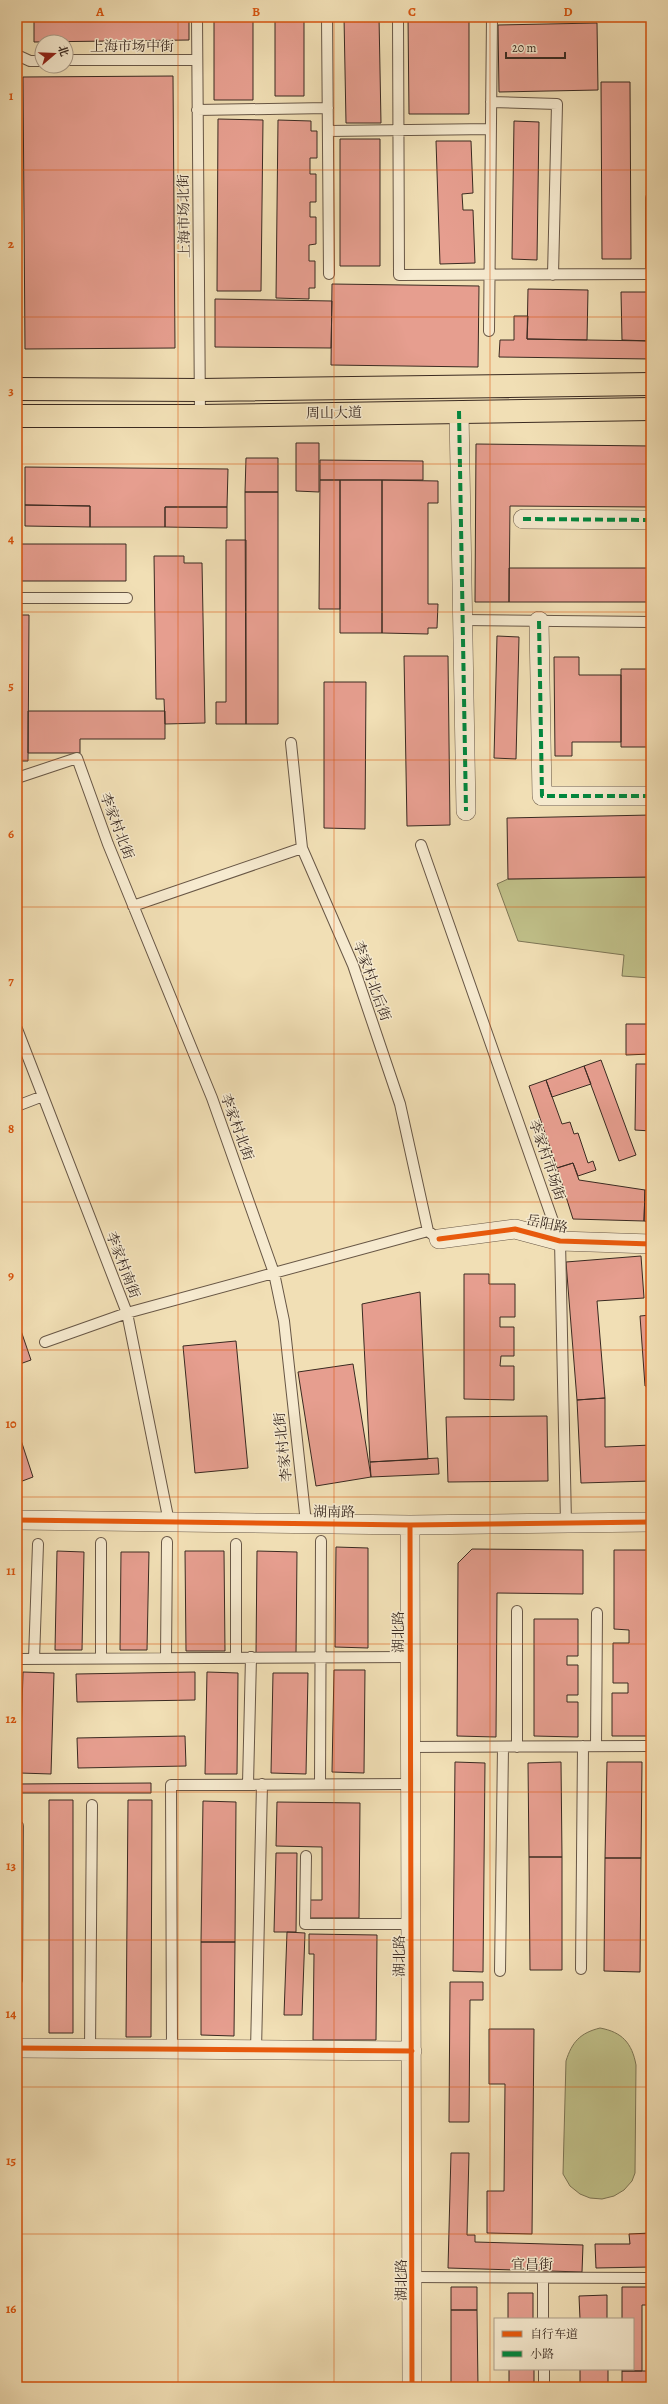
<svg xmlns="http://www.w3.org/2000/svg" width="668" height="2404" font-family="Alegreya,'Noto Serif SC',serif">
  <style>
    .green { fill: #c0c089; stroke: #7d7555 }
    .building { fill: #e69e8f; stroke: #3a2a21 }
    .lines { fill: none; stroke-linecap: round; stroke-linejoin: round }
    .lane-casing { stroke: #685746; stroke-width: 12 }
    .street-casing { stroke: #685746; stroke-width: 20 }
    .primary-casing { stroke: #3a2a21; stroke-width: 24 }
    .lane { stroke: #f6eacf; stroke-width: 10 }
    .street { stroke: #f6eacf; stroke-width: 19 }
    .primary { stroke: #f1dfb5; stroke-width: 22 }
    .quiet { stroke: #00873e; stroke-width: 4; stroke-dasharray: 8 4; stroke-linecap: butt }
    .cycleway-casing { stroke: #f6eacf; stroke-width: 8 }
    .cycleway { stroke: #e8590c; stroke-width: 5 }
    .grid { fill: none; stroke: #d7540e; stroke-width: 1; stroke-opacity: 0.55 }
    .labels { text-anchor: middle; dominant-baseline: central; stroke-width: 3; stroke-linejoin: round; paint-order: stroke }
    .street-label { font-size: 14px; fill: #3a2a21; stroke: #f6eacf }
    .neatline { fill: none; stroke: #d7540e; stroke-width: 1.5 }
    .grid-label { font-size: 13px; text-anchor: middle; font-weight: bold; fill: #d7540e }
  </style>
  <rect width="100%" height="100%" fill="#f1dfb5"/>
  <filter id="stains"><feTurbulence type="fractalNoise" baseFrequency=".005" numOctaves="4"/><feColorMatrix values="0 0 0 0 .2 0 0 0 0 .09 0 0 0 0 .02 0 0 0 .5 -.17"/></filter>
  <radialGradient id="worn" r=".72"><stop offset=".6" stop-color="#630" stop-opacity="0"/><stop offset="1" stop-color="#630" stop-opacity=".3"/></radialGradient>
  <path class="green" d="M651 877V978L622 976 624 955 518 941 497 884 508 879Z
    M600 2028C622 2032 632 2043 636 2065L635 2173 632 2181 624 2190 614 2196 602 2199 590 2198 580 2194 570 2186 563 2174 566 2061C572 2042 580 2033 600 2028Z"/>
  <path class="building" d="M169 17H189V40L34 42V21Z
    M214 17H253V100H214Z
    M275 17H304V96H275Z
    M344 17H379L381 123H346Z
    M408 17H469V114H409Z
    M597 23 598 90 499 92 498 25Z
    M173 76 175 348 25 349 23 77Z
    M601 82H630L631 259H602Z
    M218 119 263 120 261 291H217Z
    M278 120 311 121V131H317V158H310V174H316V202H310V217H316V244L309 245V261H315V288H309V299L276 298Z
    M514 121 539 122 537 260 512 259Z
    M340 139H380V266H340Z
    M436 141H471L473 193 462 194 463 210H473L475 263 440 264Z
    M332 284 479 286 478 367 331 365Z
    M528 289 588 290 587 340 527 339Z
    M621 292H651V341L622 340Z
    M215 299 332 301 331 348 215 347Z
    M514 316H528L527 339 651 341V359L499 357 500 340H514Z
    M296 443H319V492L296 491Z
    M476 444 651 446V507L510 506 509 602H475Z
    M246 458H278V492H245Z
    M320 460 423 461V480H320Z
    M25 467 228 469 227 507H165V527H90V506L25 505Z
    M320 480H340V609H319Z
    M340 480H382V633H340Z
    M382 480 438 481V503H428V604H438L437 628H428V634L382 633Z
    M245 492H278V724H246Z
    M25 505 90 506V527L25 526Z
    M165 507H227V528L165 527Z
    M647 534H651V602H509V568H647Z
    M226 540H246V724H216V702H226Z
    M17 544H126V581H17Z
    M154 556H184V563H202L205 723 165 724 164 699H156Z
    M17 615H29L28 761H17Z
    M497 636 519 637 516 759 494 758Z
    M404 656H448L450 825 407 826Z
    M554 657H579V675H621V742H572V756H555Z
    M621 669H651V747H621Z
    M324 682H366L365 829 324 828Z
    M28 711H165V739H80V753H28Z
    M651 815V877L508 879 507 818Z
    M626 1024H651V1054L626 1055Z
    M601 1060 636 1155 619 1161 584 1066Z
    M636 1064H651V1131L635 1130Z
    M584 1066 591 1084 552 1097 546 1080Z
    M546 1080 562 1124 570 1122 574 1134 578 1133 588 1163 593 1161 596 1170 578 1176 573 1163 557 1168 529 1086Z
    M573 1163 579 1180 645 1190 644 1221 573 1219 557 1168Z
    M645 1190H651V1222L644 1221Z
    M641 1256 644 1298 597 1301 605 1398 577 1400 566 1262Z
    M464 1274H489V1284H515V1317H500V1327H514V1356H501L500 1366H514V1400L464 1399Z
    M420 1292 428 1459 370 1462 362 1304Z
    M651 1315V1386H645L640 1316Z
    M17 1319 31 1360 17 1365Z
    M236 1341 248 1468 195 1473 183 1346Z
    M353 1364 371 1477 316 1486 298 1372Z
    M605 1398V1447L651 1445V1481L581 1483 577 1400Z
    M547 1416 548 1481 448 1482 446 1417Z
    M17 1428 33 1477 17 1483Z
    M438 1458 439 1474 371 1477 370 1462Z
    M336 1547 368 1548V1648L335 1647Z
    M472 1549 583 1550V1594L497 1593 496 1737 457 1736 458 1563Z
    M614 1550H651V1736H612V1693H628V1683H613V1643H629V1630L614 1629Z
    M57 1551 84 1552 82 1650H55Z
    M185 1551H224L225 1651H186Z
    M257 1551 297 1552 296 1654H256Z
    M17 1552H18L19 1651H17Z
    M121 1552H149L147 1650H120Z
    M534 1619H578V1656H567V1665H578V1695H567V1702H578V1737L534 1736Z
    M334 1670H365L364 1773 332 1772Z
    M23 1672 54 1673 51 1774 20 1773Z
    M195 1672V1700L77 1702 76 1674Z
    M207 1672 238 1673 237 1774H205Z
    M273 1673H308L306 1774 271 1773Z
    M185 1736 186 1766 78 1768 77 1738Z
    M455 1762 485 1763 483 1972 453 1971Z
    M561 1762 562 1857H529L528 1763Z
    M607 1762H642L641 1858H605Z
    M151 1783V1793H17V1784Z
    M49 1800H73V2033H49Z
    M128 1800H152L151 2037H126Z
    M203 1801 236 1802 235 1942H201Z
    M277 1802 360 1803 359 1918H310V1900H322V1847L276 1846Z
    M276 1853H297L296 1932H274Z
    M529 1857H562V1970H530Z
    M605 1858H641L640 1972 604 1971Z
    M287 1932 305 1933 302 2015H284Z
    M309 1934 377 1935 376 2040H313L314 1954H309Z
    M201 1942H235L234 2036 201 2035Z
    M450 1982H483V2000H470L469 2122H449Z
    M489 2029H534L532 2234 487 2233V2191H504L505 2084H489Z
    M451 2153H469L467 2235H475V2242L583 2245 582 2272 448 2268Z
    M651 2233V2267L596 2268 595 2244H630L629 2234Z
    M451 2287H477V2310H451Z
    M622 2287H651V2305H642V2371H622V2369H633V2319H622Z
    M508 2293H533V2319H508Z
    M607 2295V2319H580L579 2296Z
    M451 2310H477L478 2387H451Z
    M509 2369H534V2387H509Z
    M580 2369H608V2387H580Z
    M622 2371H651V2387H622Z"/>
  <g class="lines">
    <g class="lane-casing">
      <path id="lane" d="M197 17 200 416
        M327 17 329 274
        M398 17 399 275 651 274
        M17 55 30 61H42
        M66 60H197
        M491 102 557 104 553 275
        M197 110 328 108
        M328 131 491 129
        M651 274V198
        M489 331 492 17
        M17 598H127
        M462 620 651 622
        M291 743 302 848 353 965 400 1104 428 1231
        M17 778 77 758 108 844 212 1098 274 1273 284 1321 306 1523
        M421 845 560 1241 566 1523
        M133 906 302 848
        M17 1029 127 1313 169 1522
        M17 1106 43 1096
        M45 1342 127 1313 428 1231 433 1235
        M517 1611V1747
        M101 1658V1543
        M166 1658 167 1542
        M236 1658V1544
        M17 1659 410 1657
        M34 1659 38 1544
        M596 1746 597 1613
        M411 1747 651 1746
        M248 1784 251 1657
        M320 1784 321 1541
        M306 1856 305 1924H411
        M581 1969 583 1746
        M500 1971 503 1747
        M17 1980 18 1826
        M90 2049 92 1805
        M172 2049 171 1785 411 1784
        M256 2050 262 1784
        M413 2277 651 2278
        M543 2278V2319
        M544 2369V2387"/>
    </g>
    <g class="street-casing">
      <path id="street" d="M459 411 466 811
        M523 519 651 520
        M539 621 542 796H651
        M439 1239 515 1229 560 1241 651 1244
        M17 1520 410 1525 651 1522
        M410 1525 412 2387
        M17 2048 412 2051"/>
    </g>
    <g class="primary-casing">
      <path id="primary" d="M17 389 200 390 651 384
        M17 416H200L651 409"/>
    </g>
    <use href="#lane" class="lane"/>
    <use href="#street" class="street"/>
    <use href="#primary" class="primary"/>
    <path class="quiet" d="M459 411 466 811
      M523 519 651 520
      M539 621 542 796H651"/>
    <g class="cycleway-casing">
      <path id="cycleway" d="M439 1239 515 1229 560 1241 651 1244
        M17 1520 410 1525 651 1522
        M410 1525 412 2387
        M17 2048 412 2051"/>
    </g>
    <use href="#cycleway" class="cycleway"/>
  </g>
  <path class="grid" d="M178 17V2387M334 17V2387M490 17V2387M17 170H651M17 317H651M17 464H651M17 612H651M17 760H651M17 907H651M17 1054H651M17 1202H651M17 1350H651M17 1497H651M17 1644H651M17 1792H651M17 1940H651M17 2087H651M17 2234H651"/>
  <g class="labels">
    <g class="street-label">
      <text x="132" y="46">上海市场中街</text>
      <text transform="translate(184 216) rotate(-91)">上海市场北街</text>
      <text transform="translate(334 413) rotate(-1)">周山大道</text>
      <text transform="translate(117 826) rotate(69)">李家村北街</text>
      <text transform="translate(372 981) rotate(70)">李家村北后街</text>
      <text transform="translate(237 1127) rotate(70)">李家村北街</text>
      <text transform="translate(547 1160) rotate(71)">李家村市场街</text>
      <text transform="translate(547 1224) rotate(12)">岳阳路</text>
      <text transform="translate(123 1265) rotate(69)">李家村南街</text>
      <text transform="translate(283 1447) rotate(-96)">李家村北街</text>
      <text transform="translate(334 1512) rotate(1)">湖南路</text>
      <text transform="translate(398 1632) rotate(-90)">湖北路</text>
      <text transform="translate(399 1956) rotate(-90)">湖北路</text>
      <text x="532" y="2264">宜昌街</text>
      <text transform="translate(401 2280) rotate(-90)">湖北路</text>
    </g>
  </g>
  <rect width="668" height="2404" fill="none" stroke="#f1dfb5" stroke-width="44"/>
  <rect x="494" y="2318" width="140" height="52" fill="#f6eacf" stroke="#ab9d89"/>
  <rect x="502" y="2331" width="20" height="6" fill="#e8590c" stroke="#ab9d89"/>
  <text x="530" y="2338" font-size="12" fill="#3a2a21">自行车道</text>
  <rect x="502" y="2351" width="20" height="6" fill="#00873e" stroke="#ab9d89"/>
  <text x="530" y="2358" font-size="12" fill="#3a2a21">小路</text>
  <g transform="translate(54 54) rotate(71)"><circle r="19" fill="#f6eacf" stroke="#ab9d89"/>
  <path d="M0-3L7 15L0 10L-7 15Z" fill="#8f2418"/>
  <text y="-6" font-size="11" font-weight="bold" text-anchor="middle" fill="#3a2a21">北</text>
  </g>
  <path d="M506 52v6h59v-6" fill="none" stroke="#3a2a21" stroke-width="2"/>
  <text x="512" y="52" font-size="12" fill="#3a2a21" stroke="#f6eacf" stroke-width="3" paint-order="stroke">20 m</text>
  <rect x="22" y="22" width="624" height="2360" class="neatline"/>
  <g class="grid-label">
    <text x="100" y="16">A</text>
    <text x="256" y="16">B</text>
    <text x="412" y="16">C</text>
    <text x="568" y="16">D</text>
    <text x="11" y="100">1</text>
    <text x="11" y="248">2</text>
    <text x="11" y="395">3</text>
    <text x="11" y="543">4</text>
    <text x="11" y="690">5</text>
    <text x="11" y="838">6</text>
    <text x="11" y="985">7</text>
    <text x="11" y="1133">8</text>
    <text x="11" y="1280">9</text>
    <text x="11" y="1428">10</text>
    <text x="11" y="1575">11</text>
    <text x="11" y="1723">12</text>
    <text x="11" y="1870">13</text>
    <text x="11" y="2018">14</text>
    <text x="11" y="2165">15</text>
    <text x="11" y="2313">16</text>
  </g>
  <rect width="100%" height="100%" filter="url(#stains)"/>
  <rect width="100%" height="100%" fill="url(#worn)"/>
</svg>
